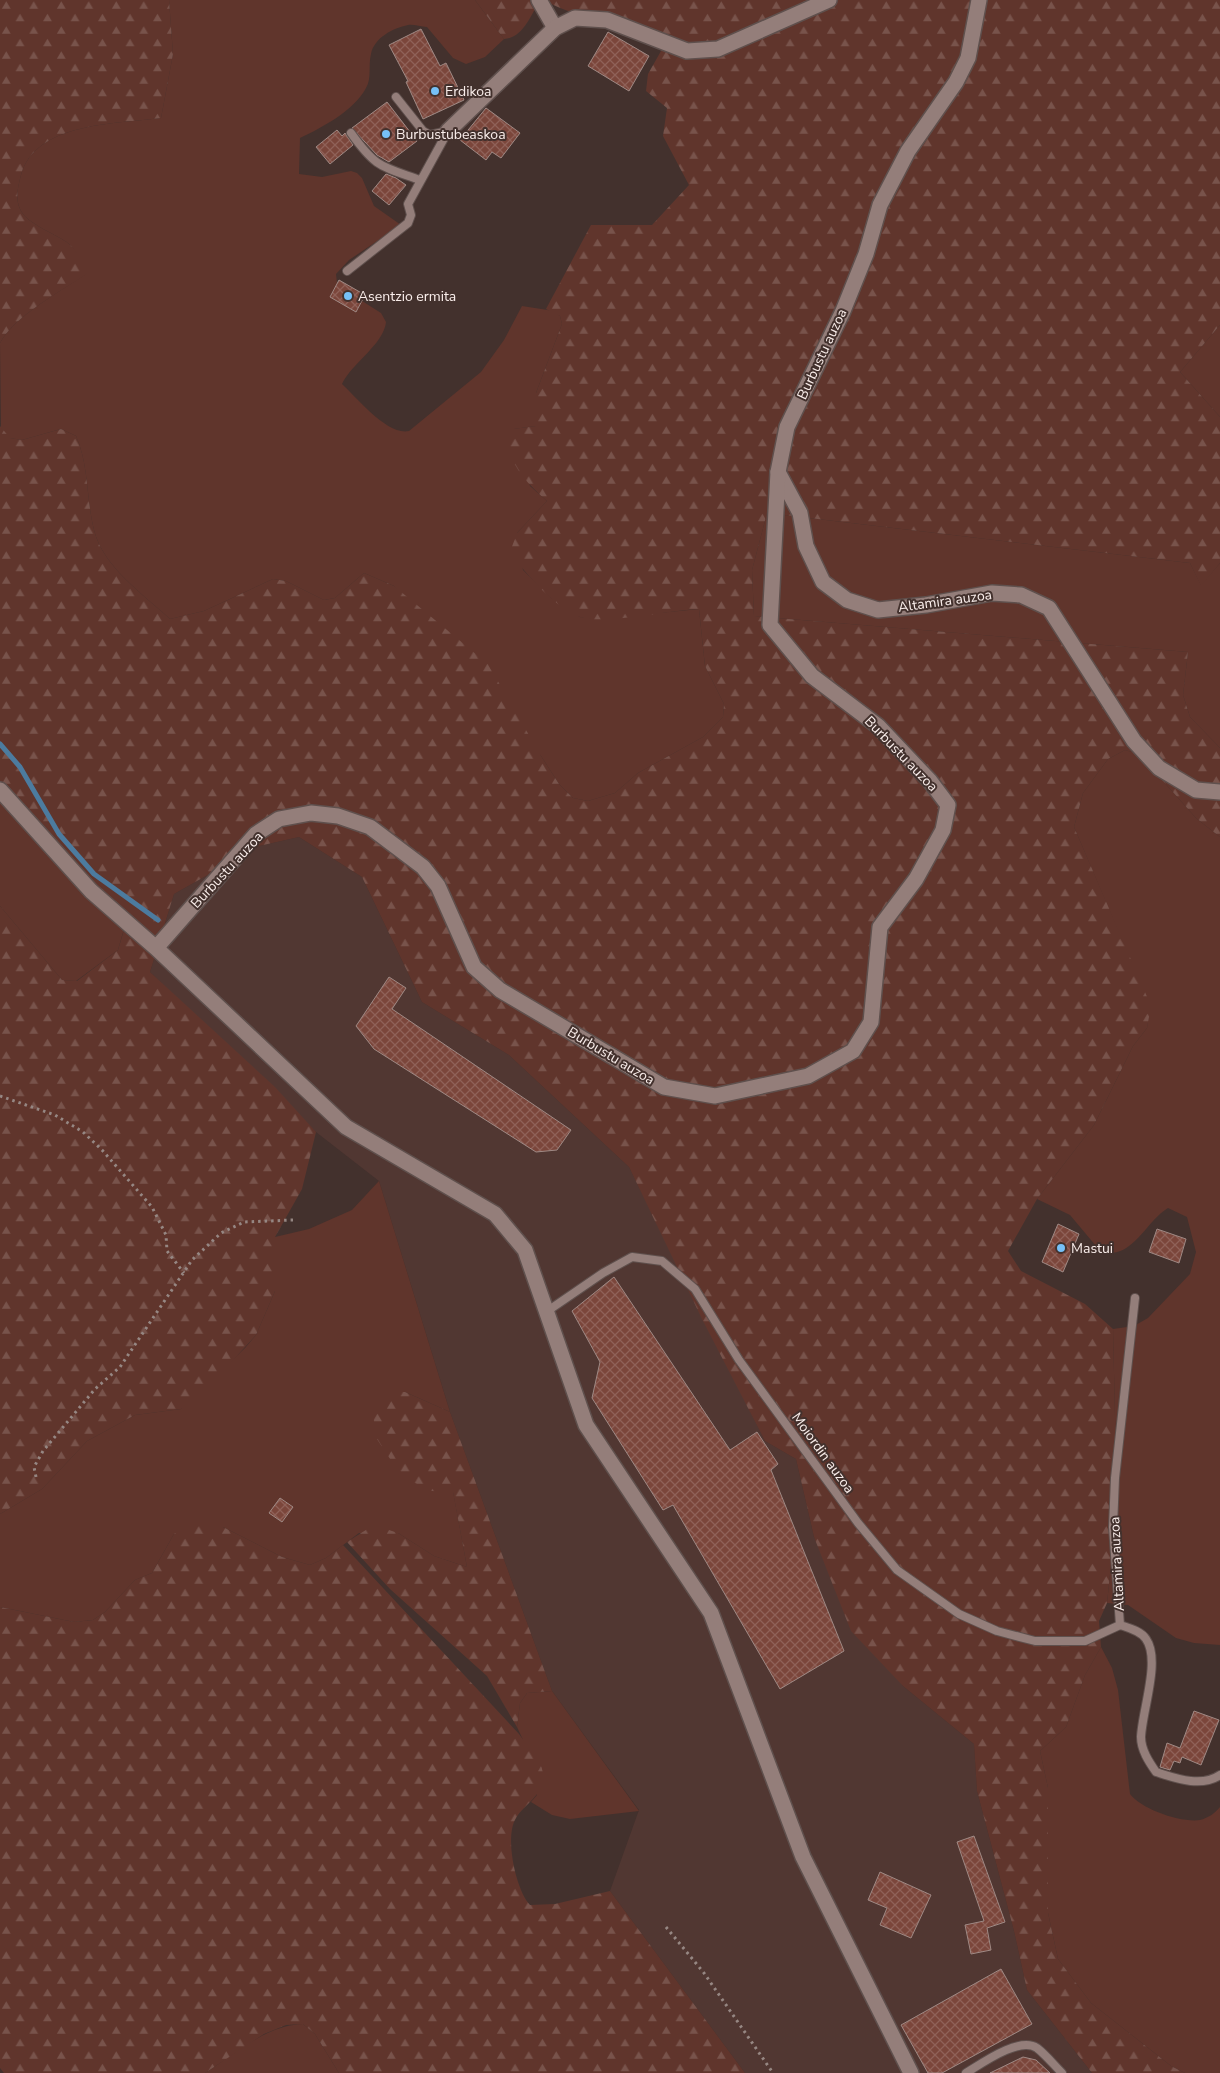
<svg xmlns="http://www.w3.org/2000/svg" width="1220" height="2073" font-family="'Nunito Sans',sans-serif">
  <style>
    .built { fill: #513732 }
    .grass { fill: #60352c }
    .forest { fill: url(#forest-firs) }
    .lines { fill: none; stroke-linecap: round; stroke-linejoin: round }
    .stream { stroke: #4c7b9f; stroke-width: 5 }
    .building { fill: url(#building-cross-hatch); stroke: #9f8984 }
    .lane-casing { stroke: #5f504d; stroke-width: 10 }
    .street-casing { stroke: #5f504d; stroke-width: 18 }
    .secondary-casing { stroke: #5f504d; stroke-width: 18 }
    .path { stroke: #968783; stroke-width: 3; stroke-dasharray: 2.5 4; stroke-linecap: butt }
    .lane { stroke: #947e7a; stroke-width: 8 }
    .street { stroke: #947e7a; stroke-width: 15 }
    .secondary { stroke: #947e7a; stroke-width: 15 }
    .poi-dot { fill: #76c0f7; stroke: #43312d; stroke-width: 2 }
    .labels { text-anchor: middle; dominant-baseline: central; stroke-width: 4; stroke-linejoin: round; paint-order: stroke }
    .poi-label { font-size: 14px; fill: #faeeeb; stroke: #43312d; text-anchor: start }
    .street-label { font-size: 14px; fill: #faeeeb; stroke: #43312d }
  </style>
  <defs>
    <pattern id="forest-firs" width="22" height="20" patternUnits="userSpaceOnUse" patternTransform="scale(1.25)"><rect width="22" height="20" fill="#60352c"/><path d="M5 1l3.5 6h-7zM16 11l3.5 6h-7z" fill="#78534b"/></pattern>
    <pattern id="building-cross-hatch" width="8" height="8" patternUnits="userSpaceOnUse" patternTransform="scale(1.25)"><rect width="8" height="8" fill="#7b463b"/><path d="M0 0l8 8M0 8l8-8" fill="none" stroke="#8f6158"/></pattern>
  </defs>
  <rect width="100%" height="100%" fill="#43312d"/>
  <path class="built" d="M299 837 362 877 422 1002 509 1055 629 1167 765 1441 796 1459 814 1537 903 1686 974 1744 977 1791 1014 1931 1027 1990 1092 2073H745L610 1891 639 1810 552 1691 450 1412 379 1181 316 1132 150 972 174 894 259 846Z"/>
  <path class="grass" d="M169 0H475L504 39 485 57 466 64 453 58 427 27C421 27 413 24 408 25 393 28 374 38 371 54 368 66 372 78 366 88 354 111 321 128 300 138L299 174 322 177 351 171 357 173 362 178 374 206 401 225 349 260 336 274 337 283 340 287 381 313 386 322C384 344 352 363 342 384 357 398 388 436 409 431L481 372 504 340 522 306 554 311 560 316 562 324 536 393V426L514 429 530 486 547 501 517 533 523 570 551 598 580 617 597 619 699 609 705 666 724 704 723 717 703 737 638 773 615 793 588 801 573 798 559 784 541 756 394 586 364 573 335 598 324 600 286 581 273 579 204 611 170 619C143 594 103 567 94 530 86 499 89 465 76 436L61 429 22 440 9 438 1 428 0 343C15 315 62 291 87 273 82 264 77 251 69 244 57 234 26 224 20 209 15 198 18 186 21 175 36 122 116 124 161 118L173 54Z
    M1220 325V417L1180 372Z
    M767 513 1190 563 1201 585 1220 563V748L1190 717 1183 695 1188 652 754 616 752 570Z
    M1125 750 1139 754 1196 818 1220 837V1645L1194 1643 1176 1638 1128 1605 1107 1603 1117 1506 1113 1329 1134 1326 1148 1318 1190 1274 1196 1252 1187 1217 1168 1208C1148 1220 1136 1251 1112 1253L1096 1246 1070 1215 1037 1199 1094 1125 1133 1046 1147 1028 1150 1006 1074 827 1083 793 1108 759Z
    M0 797 124 929 118 950 76 981 62 980 0 906Z
    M379 1181 450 1412 405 1392 432 1491H453L467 1567 434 1556 398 1533H359L326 1558 310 1565 282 1557 223 1527 174 1534 152 1573 135 1580 105 1612 93 1620 74 1622 0 1607V1514L42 1489 87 1441 135 1415 181 1409 245 1348 256 1335 275 1291V1237L309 1229 352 1210Z
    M1101 1647 1112 1668 1118 1690 1130 1794C1141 1809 1181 1823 1200 1820 1208 1818 1214 1814 1220 1807V2073H1185L1171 2066 1091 2003 1058 1959 1048 1913V1788L1040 1751 1066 1727 1085 1675Z
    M552 1691 639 1811 570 1819 552 1815 531 1802 537 1795 523 1740 517 1727 520 1703 527 1693Z
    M303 2024 315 2034 339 2073H205C235 2054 266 2025 303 2024Z"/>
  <path class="forest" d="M0 0H169L173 54 161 118C116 124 36 122 21 175 18 186 15 199 20 209 26 224 57 234 69 244 78 251 83 263 88 273 62 291 15 315 0 343Z
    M475 0H540C531 15 523 38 504 39Z
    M543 0H1220V325L1180 372 1220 417V563L1201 586 1190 563 767 513 752 570 754 616 1188 652 1183 695 1190 717 1220 748V837L1196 818 1139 754 1125 750 1108 759 1083 793 1074 827 1151 1006 1147 1028 1133 1046 1094 1125 1037 1199 1008 1251 1021 1271 1085 1304 1113 1329 1117 1506 1107 1603 1099 1621 1101 1647 1085 1675 1066 1727 1040 1751 1048 1788V1913L1058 1959 1091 2003 1171 2066 1185 2073H1092L1027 1990 1014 1931 977 1791 974 1744 903 1686 851 1631 814 1537 796 1459 765 1441 702 1319 629 1167 509 1055 422 1002 362 877 299 837 259 846 174 894 150 972 275 1087 316 1132 302 1189 275 1237V1291L256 1335 193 1404 181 1409 135 1415 87 1441 42 1489 0 1514V906L62 980 77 981 118 950 124 930 0 797V426L10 438 22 440 61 429 76 436C89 465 86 498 94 530 103 567 143 594 170 619L204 611 273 579 286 581 324 600 335 598 364 573 394 586 488 664 541 756 559 784 573 798 588 801 615 793 638 773 703 737 723 717 724 704 705 666 699 609C669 610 606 625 580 617 556 609 525 573 510 552L517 533 547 501C527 483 510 466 506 438L513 429 536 426V393L562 324 560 316 546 309 591 225H652L689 185 663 136 667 108 646 91 648 74 665 44C626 26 582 20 543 0Z
    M386 1392H405L450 1412 552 1691 527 1693 520 1703 517 1727 487 1676 390 1589 347 1542 369 1528 380 1527 398 1533 434 1556 467 1567 453 1492 432 1491 415 1483 396 1468 375 1436 373 1409Z
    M191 1521 223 1527 282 1557 310 1565 326 1558 343 1545 519 1734C527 1746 541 1759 543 1773 546 1794 525 1803 516 1818 504 1837 516 1890 530 1905L555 1904 610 1891 745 2073H339L315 2034 303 2024 286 2025 264 2034 205 2073H4L0 2068V1607L74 1622 93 1620 105 1612 135 1580 152 1573 174 1534Z"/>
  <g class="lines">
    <path class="stream" d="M0 744 20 767 59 834 94 874 158 920"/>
  </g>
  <path class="building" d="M421 29 440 66 446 63 464 100 423 119 406 82 408 81 389 45Z
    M608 32 649 56 629 91 588 66Z
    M387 102 417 141 389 162 377 155 352 128Z
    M486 108 520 133 501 158 492 152 486 160 460 140Z
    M337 130 342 136 345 133 353 145 330 164 316 147Z
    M386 174 396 178 406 185 389 205 372 191Z
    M339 280 365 295 356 312 330 297Z
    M389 977 406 988 392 1009 571 1130 557 1150 536 1152 374 1049 356 1026Z
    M1058 1224 1079 1234 1063 1272 1042 1262Z
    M1157 1229 1186 1239 1179 1263 1149 1252Z
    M614 1277 730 1450 757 1432 778 1464 771 1470 844 1651 780 1689 673 1505 663 1510 592 1398 600 1362 572 1311Z
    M280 1498 293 1507 282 1522 269 1513Z
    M1194 1711 1219 1720 1201 1765 1182 1757 1180 1763 1174 1761 1170 1770 1160 1767 1167 1743 1180 1748Z
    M974 1836 1005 1922 987 1928 991 1950 971 1954 965 1925 984 1921 957 1842Z
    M880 1872 931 1895 911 1938 880 1925 887 1908 868 1900Z
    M1001 1969 1032 2024 942 2073H928L901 2025Z
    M1023 2057 1036 2060 1050 2073H990Z"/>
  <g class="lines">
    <g class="lane-casing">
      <path id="lane" d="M396 97 423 131 430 135 448 131
        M351 133C376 168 381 166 420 180
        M347 271 408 223 411 215 408 204 448 131
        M1135 1298 1115 1478 1113 1527 1120 1625C1129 1628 1141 1631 1146 1639 1161 1660 1142 1711 1141 1737 1141 1750 1149 1762 1156 1772 1175 1778 1201 1788 1220 1775
        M546 1312 603 1273 632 1257 662 1261 695 1289 739 1360 858 1523 897 1570 959 1614 997 1631 1035 1641H1085L1120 1625
        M966 2073C981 2064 1019 2036 1037 2048 1046 2055 1054 2065 1062 2073"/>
    </g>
    <g class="street-casing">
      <path id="street" d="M539 0 555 28
        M778 472 800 513 806 546 823 582 847 600 878 610 926 605 992 593 1021 595 1049 608 1134 741 1159 768 1196 790 1220 792"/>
    </g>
    <g class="secondary-casing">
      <path id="secondary" d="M448 131 555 28 575 18 607 20 687 51 718 49 829 0
        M0 790 91 891 156 948 346 1127 495 1214 525 1250 586 1425 711 1613 803 1857 911 2073
        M156 948 256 834 279 819 311 813 338 816 370 827 423 867 438 886 474 967 500 990 664 1087 715 1096 808 1076 853 1051 871 1022 880 927 916 879 943 830 948 805 930 781 878 726 812 676 770 625 778 472 787 427 843 311 866 254 880 205 908 151 956 82 968 58 979 0"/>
    </g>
    <path class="path" d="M0 1096 55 1115 83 1132 102 1150 152 1207 166 1235 167 1251 184 1273
      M36 1477 34 1467 43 1451 95 1389 120 1367 192 1260 221 1233 244 1222 293 1220
      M666 1927 704 1973 773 2073"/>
    <use href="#lane" class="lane"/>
    <use href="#street" class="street"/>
    <use href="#secondary" class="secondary"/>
  </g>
  <g class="poi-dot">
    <circle cx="435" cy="91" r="5"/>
    <circle cx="386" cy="134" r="5"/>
    <circle cx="348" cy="296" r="5"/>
    <circle cx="1061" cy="1248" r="5"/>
  </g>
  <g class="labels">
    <g class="poi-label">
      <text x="445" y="91">Erdikoa</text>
      <text x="396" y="134">Burbustubeaskoa</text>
      <text x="358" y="296">Asentzio ermita</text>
      <text x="1071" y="1248">Mastui</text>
    </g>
    <g class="street-label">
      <text transform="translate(822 354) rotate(-65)">Burbustu auzoa</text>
      <text transform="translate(945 601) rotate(-8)">Altamira auzoa</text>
      <text transform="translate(901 754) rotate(46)">Burbustu auzoa</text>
      <text transform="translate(227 870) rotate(-47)">Burbustu auzoa</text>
      <text transform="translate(611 1056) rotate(31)">Burbustu auzoa</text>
      <text transform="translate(823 1453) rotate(54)">Moiordin auzoa</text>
      <text transform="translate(1117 1564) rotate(-93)">Altamira auzoa</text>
    </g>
  </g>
</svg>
